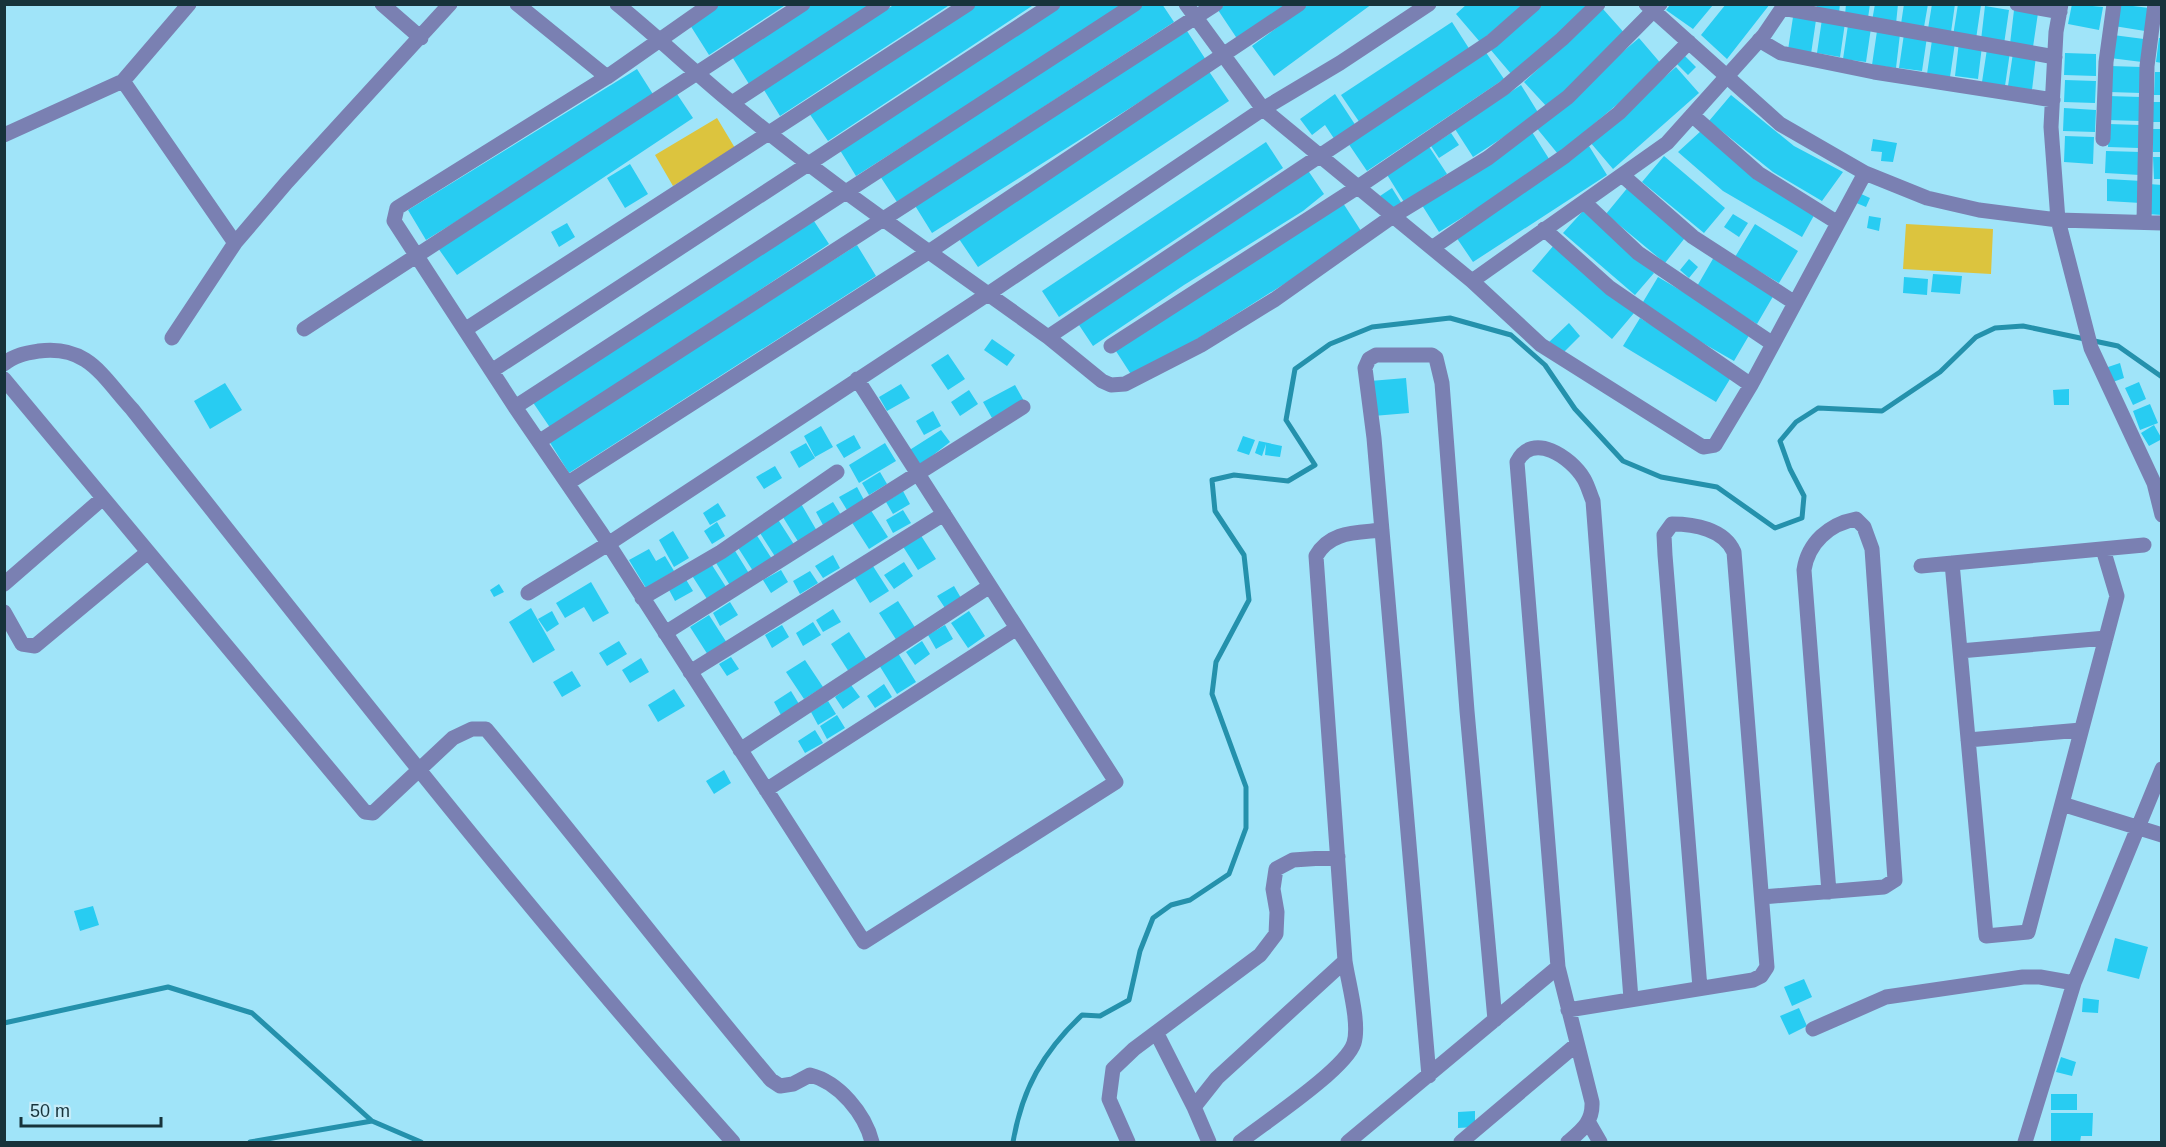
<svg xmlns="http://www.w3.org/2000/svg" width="2166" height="1147" font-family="Helvetica,sans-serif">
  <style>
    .green { fill: #dcc43e }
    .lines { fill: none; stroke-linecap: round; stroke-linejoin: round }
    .stream { stroke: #2491ac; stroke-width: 5 }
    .building { fill: #28ccf2 }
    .minor { stroke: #7a80b2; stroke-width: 15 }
  </style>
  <rect width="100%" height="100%" fill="#a0e4f9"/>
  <path class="green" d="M717 118 735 148 673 186 655 155Z
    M1906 224 1993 229 1991 274 1903 269Z"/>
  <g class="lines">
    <path class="stream" d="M4 1023 168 987 252 1013 372 1121 421 1142
      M250 1142 372 1121
      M1013 1142C1022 1089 1043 1052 1082 1015L1100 1016 1129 1000 1140 951 1153 918 1171 905 1190 900 1229 874 1246 828V787L1212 694 1216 662 1249 600 1244 555 1215 511 1212 480 1234 475 1288 481 1315 465 1286 420 1295 369 1330 344 1372 327 1450 318 1511 335 1545 365 1575 409 1623 461 1661 477 1717 487 1775 528 1802 518 1804 496 1790 469 1780 441 1796 422 1818 408 1882 411 1940 372 1976 337 1995 328 2023 326 2118 346 2162 377"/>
  </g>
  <path class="building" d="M720 4H787L709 55 690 25Z
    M809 4H872L749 84 731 55Z
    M895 4H951L780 116 764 90Z
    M975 4H1035L828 141 809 113Z
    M1062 4H1126L856 176 838 147Z
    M1143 4H1162L1174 22 897 202 880 176Z
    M1226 4H1288L1238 40 1218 10Z
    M1309 4H1372L1274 76 1252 46Z
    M1467 4H1524L1480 42 1456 14Z
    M1541 4H1593L1512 75 1490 49Z
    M1726 4H1770L1727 59 1701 35Z
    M1817 4H1840L1839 13 1816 10Z
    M1846 4H1870L1868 18 1845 15Z
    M1875 4H1898L1896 24 1872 21Z
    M1904 4H1928L1924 27 1901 24Z
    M1932 4H1955L1951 32 1928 29Z
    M1958 4 1981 5 1976 39 1953 36Z
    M2072 4 2103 7 2099 30 2068 24Z
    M2117 4 2149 8 2145 31 2114 26Z
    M1670 5H1713L1693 29 1666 10Z
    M1985 6 2009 10 2004 44 1981 40Z
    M1603 9 1627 36 1548 108 1524 82Z
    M2014 10 2038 13 2033 47 2010 44Z
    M1793 17 1816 20 1811 54 1788 50Z
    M1822 19 1845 23 1840 57 1817 53Z
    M1452 22 1470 50 1360 123 1341 95Z
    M1848 25 1871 28 1866 62 1843 59Z
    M1187 31 1206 60 932 233 914 204Z
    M1877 31 1900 34 1896 68 1872 65Z
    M1904 34 1927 37 1922 71 1899 68Z
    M2113 35 2144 39 2142 62 2110 58Z
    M1639 38 1663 66 1558 154 1535 126Z
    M2159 38H2162V63L2156 62Z
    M1932 40 1955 43 1950 77 1927 74Z
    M1959 42 1982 46 1978 79 1955 76Z
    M1987 49 2010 52 2005 86 1982 82Z
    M1485 51 1504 79 1367 171 1348 143Z
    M2013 53 2036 56 2032 90 2008 86Z
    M2065 53 2096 54V76L2064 75Z
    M1685 56 1696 67 1688 75 1677 64Z
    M2110 66 2142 67 2141 93 2109 92Z
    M1676 67 1699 93 1613 169 1590 142Z
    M637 69 656 99 426 240 408 210Z
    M1208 70 1229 101 978 267 957 236Z
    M2155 72H2162V95H2154Z
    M2065 80 2096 81 2095 103 2064 102Z
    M1521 85 1539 114 1473 157 1455 129Z
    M675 91 693 118 457 275 438 248Z
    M1335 94 1356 126 1335 140 1325 125 1312 135 1300 119Z
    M1731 95 1794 146 1843 172 1822 201 1773 172 1709 121Z
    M2108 96 2141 97 2140 121 2107 120Z
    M2153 102H2162V122H2152Z
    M2064 108 2096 110 2095 132 2063 131Z
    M2109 124 2140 125 2139 148 2108 147Z
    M2153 129H2162V152H2153Z
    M1702 130 1817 210 1802 237 1723 191 1678 152Z
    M1532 132 1551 162 1439 232 1420 202Z
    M1451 133 1459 145 1439 158 1431 146Z
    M2065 136 2094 137 2093 164 2064 162Z
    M1873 139 1897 143 1893 162 1881 161 1882 152 1871 151Z
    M1266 142 1283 168 1059 317 1042 291Z
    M1428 145 1447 174 1404 202 1386 173Z
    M1589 146 1607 175 1473 262 1454 234Z
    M2106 151 2141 152 2140 175 2105 173Z
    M1664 156 1725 208 1704 233 1642 182Z
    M2153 157H2162V179H2154Z
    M630 164 648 194 625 208 607 178Z
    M1307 169 1324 194 1303 211 1184 285 1093 346 1077 322Z
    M2107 179 2142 181 2141 203 2107 201Z
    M2149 184 2162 185V215L2147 214Z
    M1629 186 1688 234 1665 263 1606 214Z
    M1392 188 1402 204 1389 211 1380 196Z
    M1859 193 1870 198 1866 207 1854 202Z
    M1343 203 1363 234 1134 379 1114 348Z
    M1583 211 1654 273 1635 295 1563 233Z
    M1733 214 1748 223 1739 237 1724 227Z
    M810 215 829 244 551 429 532 401Z
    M1869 216 1881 218 1879 231 1867 228Z
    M567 223 575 237 559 247 551 232Z
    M1755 224 1798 251 1779 283 1735 257Z
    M857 245 876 276 569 473 549 441Z
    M1554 245 1634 313 1612 339 1532 271Z
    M1714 257 1775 293 1757 324 1696 288Z
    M1689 259 1698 267 1689 278 1680 270Z
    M1933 274 1962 276 1960 294 1931 292Z
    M1658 277 1751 332 1734 361 1640 307Z
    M1904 277 1928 279 1927 295 1903 293Z
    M1640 318 1733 374 1716 402 1623 346Z
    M1569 323 1580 336 1560 356 1548 343Z
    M992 339 1015 355 1007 366 984 350Z
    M948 354 965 379 948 390 931 365Z
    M2120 363 2124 378 2110 383 2105 368Z
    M1406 378 1409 413 1373 416 1370 381Z
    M2139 382 2146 399 2133 405 2125 388Z
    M225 383 242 410 210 429 194 401Z
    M901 384 910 398 887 411 879 397Z
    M1015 385 1024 401 992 418 983 402Z
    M2069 389V405H2054L2053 390Z
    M969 390 978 404 960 416 951 402Z
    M2150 404 2158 423 2140 430 2133 411Z
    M933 411 941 426 924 435 916 421Z
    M2154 425 2162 439 2149 446 2141 433Z
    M821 426 833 447 815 457 804 436Z
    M941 430 950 442 919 466 908 451Z
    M854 435 861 448 844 458 836 445Z
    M1243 436 1255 440 1249 455 1237 451Z
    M1259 441 1282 446 1280 457 1265 455 1266 444 1262 456 1255 453Z
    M806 443 815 458 799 468 790 452Z
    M885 443 896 461 859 483 849 465Z
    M775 466 782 478 764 489 756 477Z
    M880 472 887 484 869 495 862 483Z
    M857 487 864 500 847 510 839 497Z
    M903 491 910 504 893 514 886 502Z
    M800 502 817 531 799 543 781 514Z
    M833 502 841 515 823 525 816 512Z
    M718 503 726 516 710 525 703 513Z
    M870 509 888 537 869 549 851 521Z
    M903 510 911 523 893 533 886 520Z
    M777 518 795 546 776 558 758 530Z
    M717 522 725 536 712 544 704 531Z
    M673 531 689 558 674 567 659 540Z
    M754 531 772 559 753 571 735 543Z
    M920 534 936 559 918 570 902 545Z
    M732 546 750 575 731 587 713 558Z
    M649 549 656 561 665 556 674 571 646 588 629 560Z
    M833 555 840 568 823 578 815 566Z
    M710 562 728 590 709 602 691 574Z
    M904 562 913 576 894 589 884 575Z
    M871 563 889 591 870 603 853 575Z
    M781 570 788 582 771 593 763 580Z
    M810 571 818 583 800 594 793 581Z
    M685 578 693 591 675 601 668 588Z
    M591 582 609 613 593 622 584 607 565 618 556 603Z
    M499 584 504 592 494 597 490 590Z
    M954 586 961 598 945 608 937 596Z
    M898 601 916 629 897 641 879 613Z
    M730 602 738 615 720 626 713 613Z
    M531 608 555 650 533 663 509 622Z
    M833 609 841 622 823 632 816 620Z
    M552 611 559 624 547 632 538 619Z
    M969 611 985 636 968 648 951 623Z
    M709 615 727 643 708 655 690 627Z
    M813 622 821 635 803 646 796 633Z
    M782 625 789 637 772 648 765 635Z
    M945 625 953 639 936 649 928 635Z
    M849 632 867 660 849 672 831 644Z
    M619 641 627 654 607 666 599 653Z
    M922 641 930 654 915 665 906 652Z
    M898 653 916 682 897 694 879 665Z
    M731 657 739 669 727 676 719 664Z
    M641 658 649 672 630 683 622 670Z
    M805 660 823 687 804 699 786 672Z
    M572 671 581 686 562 697 553 682Z
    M884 684 892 697 875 708 867 696Z
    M851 685 860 697 843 709 835 697Z
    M674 689 685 706 658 722 648 705Z
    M791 691 799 704 781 715 774 702Z
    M828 701 836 714 818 725 811 712Z
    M837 715 845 728 827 739 820 726Z
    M815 730 823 743 805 753 798 741Z
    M724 770 731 783 714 794 706 781Z
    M93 906 99 925 80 931 74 911Z
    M2115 938 2148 947 2139 979 2107 971Z
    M1804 979 1812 997 1792 1006 1784 987Z
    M2083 998 2099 1000 2098 1013 2082 1012Z
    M1799 1008 1807 1026 1789 1035 1780 1016Z
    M2061 1057 2076 1062 2072 1076 2056 1072Z
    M2051 1094H2077V1110H2051Z
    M1475 1111V1127L1458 1128V1112Z
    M2051 1113H2093L2092 1136H2081L2080 1142H2051Z"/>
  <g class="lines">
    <path class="minor" d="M189 4 123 81 235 243
      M382 4 421 38
      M517 4 607 77
      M617 4C655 35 690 68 727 99 829 185 941 259 1048 337L1492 41 1534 4
      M711 4 607 77 397 208 394 221 515 407 602 534 864 942 1116 782 857 379
      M1186 4 1263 109 1472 281 1541 345 1703 447 1715 445 1751 385 1865 173
      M1646 4 1780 124 1865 173 1927 198 1979 210 2058 220 2162 223
      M2017 4 2060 12
      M2061 4 2056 32 2051 127 2058 220 2091 348 2154 483 2162 515
      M1782 8 2055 57
      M1759 40 1781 53 1874 72 2053 100
      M732 103 883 4
      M1692 115 1758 173 1838 223
      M4 135 123 81
      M2103 139 2106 62 2114 4
      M1622 175 1693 237 1795 303
      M1584 202 1638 253 1773 344
      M2144 222 2147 66 2155 4
      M1544 229 1610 288 1751 385
      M1432 248 1565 156 1619 113 1689 42
      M1472 281 1667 143 1764 35 1785 4
      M304 329 803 4
      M466 329 968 4
      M1048 337 1102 381 1111 385 1125 384 1201 345 1274 300 1393 216 1488 158 1568 97 1660 4
      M172 338 235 243 287 182 450 4
      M1111 346 1358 187 1504 88 1562 39 1598 4
      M4 364C14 355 27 353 39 351 88 345 102 376 132 409 329 657 522 906 733 1142
      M493 370 1053 4
      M4 379 365 812 373 813 453 738 472 729H486C583 845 674 965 771 1080L780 1086 793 1084 810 1075C839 1082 865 1114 872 1142
      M515 407 1135 4
      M540 441 1216 4
      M568 483 930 251 1299 4
      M1952 563 1986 936 2028 932 2117 596 2103 549
      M1921 566 2144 545
      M4 584 103 498
      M528 593 608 544 988 294 1263 109 1340 63 1429 4
      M642 598 721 552 837 472
      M4 612 22 644 35 646 148 552
      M665 633 1023 407
      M1960 651 2106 638
      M690 672 944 514
      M1968 740 2081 730
      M740 750 990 586
      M766 790 1017 628
      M2062 804 2162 835
      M1762 897 1884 887 1895 880 1872 549 1864 527 1856 519C1829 524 1808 543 1804 570L1829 892
      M1568 1010 1753 980 1761 976 1767 967 1734 552C1724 529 1694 524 1672 524L1664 535 1665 555 1700 988
      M1813 1029 1886 997 2023 977H2040L2074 983
      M1157 1034 1194 1107
      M1429 1076 1374 438 1365 368 1369 359 1376 355H1432L1436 358 1442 383 1467 711 1495 1020
      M1589 1123 1600 1142
      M1128 1142 1109 1099 1113 1069 1134 1049 1260 955 1276 934 1277 912 1273 889 1276 869 1293 860 1338 857
      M1209 1142 1194 1107 1217 1078 1345 961
      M1240 1142C1264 1123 1346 1069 1354 1043 1360 1023 1348 982 1345 961L1316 556C1330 531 1356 533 1382 530
      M1348 1142 1558 967
      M1461 1142 1577 1044
      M1568 1142C1582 1130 1593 1122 1592 1102L1558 967 1517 462C1532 431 1571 457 1584 479 1588 486 1590 494 1593 501L1631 999
      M2025 1142 2074 983 2162 769"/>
  </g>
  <rect width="2166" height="1147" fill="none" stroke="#17333b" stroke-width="12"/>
  <path d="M21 1117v9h140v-9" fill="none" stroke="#17333b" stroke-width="3"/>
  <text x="30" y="1117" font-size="18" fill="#17333b" stroke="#c5ecf9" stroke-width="4.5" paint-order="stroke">50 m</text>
</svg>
